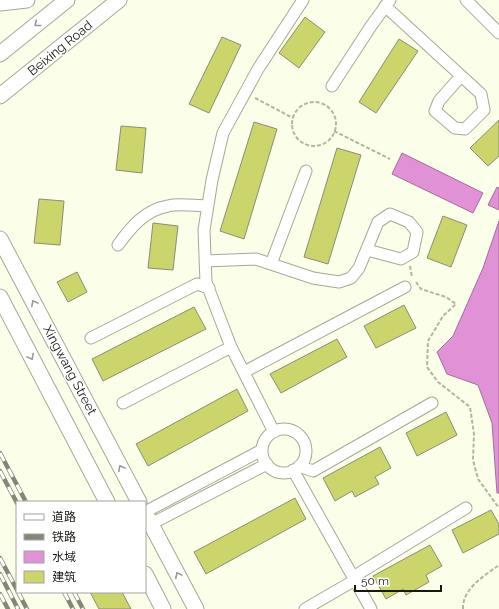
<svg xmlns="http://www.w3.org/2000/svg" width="499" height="609" font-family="Raleway,'Noto Sans SC',sans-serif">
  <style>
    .water { fill: #e192d6; stroke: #a46d9b }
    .building { fill: #ccd46c; stroke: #8a8d79 }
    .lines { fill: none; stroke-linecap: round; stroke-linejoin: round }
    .minor-casing { stroke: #a6a894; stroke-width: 13 }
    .secondary-casing { stroke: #a6a894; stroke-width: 17 }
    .path { stroke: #b3b5a4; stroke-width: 2; stroke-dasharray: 4 2; stroke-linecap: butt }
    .minor { stroke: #fff; stroke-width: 11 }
    .secondary { stroke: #fff; stroke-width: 15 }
    .rail-casing { stroke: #848677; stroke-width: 4.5 }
    .rail { stroke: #fff; stroke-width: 3; stroke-dasharray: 9; stroke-linecap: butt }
    .oneway { stroke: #979793 }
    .labels { text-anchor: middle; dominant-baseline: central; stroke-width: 3; stroke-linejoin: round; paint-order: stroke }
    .street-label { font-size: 13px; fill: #171810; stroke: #fff }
  </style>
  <rect width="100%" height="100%" fill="#fbfee8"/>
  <path class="water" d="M402 153 483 193 473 213 392 174Z
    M497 187 499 188V210L488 205Z
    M499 221V493H497L492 423 478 385 447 374 437 352 453 336 483 268Z"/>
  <path class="building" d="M305 17 325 32 299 68 279 53Z
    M222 37 241 45 209 113 189 104Z
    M399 39 418 51 376 113 359 102Z
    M499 120V156L488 166 470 148Z
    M254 122 277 129 244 239 220 231Z
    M121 126 146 128 142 173 116 170Z
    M337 148 361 155 328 264 304 257Z
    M39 199 64 201 60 245 34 243Z
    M443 216 467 225 451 267 427 258Z
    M153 223 178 226 173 270 148 268Z
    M77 272 87 292 68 302 57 282Z
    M404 305 416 328 376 348 364 326Z
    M194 307 206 329 103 381 92 359Z
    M337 339 347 357 281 393 270 374Z
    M237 389 248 411 148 466 136 444Z
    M446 412 457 435 417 456 406 433Z
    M380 447 391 468 375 477 379 484 355 497 352 491 335 501 323 478Z
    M295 498 306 519 206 574 194 552Z
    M491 510 499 524V534L463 553 452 530Z
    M430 545 442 566 426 575 429 582 406 595 403 589 386 599 373 576Z
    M90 592H122L131 609H99Z"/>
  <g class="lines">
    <g class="minor-casing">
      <path id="minor" d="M466 0 499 33
        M385 6 481 94 484 110 465 129 455 128 435 111 439 101 461 76
        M332 86 371 26 390 0
        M118 245C131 227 145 210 168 206 180 203 195 206 208 206
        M205 261 256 259 313 278 339 282 351 278 359 268 378 222 390 214 409 222 417 232 413 252 401 259 367 250
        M271 264 306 171
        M91 338 197 284 209 288
        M231 347 274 432
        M244 372 405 287
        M123 403 231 347 206 282 204 230 212 180 223 133 258 69 303 0
        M262 451a22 22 0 1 1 44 0a22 22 0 1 1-44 0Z
        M299 466 313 471 432 403
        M293 470 371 609
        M145 512 262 450
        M151 524 267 464
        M353 577 466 508
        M305 609 355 580"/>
    </g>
    <g class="secondary-casing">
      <path id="secondary" d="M0 3 27 0
        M0 54 67 0
        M0 96 119 0
        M0 239 139 502
        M0 297 107 502
        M145 513 196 609
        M145 574 163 609"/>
    </g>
    <path class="path" d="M255 98 293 118
      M292 124a22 22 0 1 1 44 0a22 22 0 1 1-44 0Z
      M334 131 390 159
      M410 266 412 277
      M416 282 421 289 446 297 456 304 443 316 428 341 427 367 438 382 470 407 474 434 473 460 478 479 499 508
      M463 609C462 589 484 576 499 565"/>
    <use href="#minor" class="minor"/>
    <use href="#secondary" class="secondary"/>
    <g class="rail-casing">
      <path id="rail" d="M0 453 26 502
        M0 471 17 503
        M0 558 17 590
        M0 574 18 609
        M18 592 27 609
        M64 592 73 609
        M74 592 83 609
        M0 594 8 609"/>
    </g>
    <use href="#rail" class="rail"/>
  </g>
  <defs><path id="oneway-chevron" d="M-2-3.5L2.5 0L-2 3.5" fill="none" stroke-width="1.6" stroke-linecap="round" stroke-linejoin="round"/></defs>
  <g class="oneway">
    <use href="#oneway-chevron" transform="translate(37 24) rotate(141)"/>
    <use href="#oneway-chevron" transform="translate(34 303) rotate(-118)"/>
    <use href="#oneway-chevron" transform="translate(31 357) rotate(62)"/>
    <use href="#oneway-chevron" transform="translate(121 468) rotate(-118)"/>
    <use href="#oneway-chevron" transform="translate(178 575) rotate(-118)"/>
  </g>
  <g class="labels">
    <g class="street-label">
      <text transform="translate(60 48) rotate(-39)">Beixing Road</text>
      <text transform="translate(70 370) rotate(62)">Xingwang Street</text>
    </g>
  </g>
  <rect x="16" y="501" width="130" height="92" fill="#ffffff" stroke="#a2a39f"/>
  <rect x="24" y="514" width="20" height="6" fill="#ffffff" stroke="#a2a39f"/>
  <text x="52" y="521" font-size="12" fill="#171810">道路</text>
  <rect x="24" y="534" width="20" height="6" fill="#848677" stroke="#a2a39f"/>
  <text x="52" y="541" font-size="12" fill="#171810">铁路</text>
  <rect x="24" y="551" width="20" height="12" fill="#e192d6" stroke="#a2a39f"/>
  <text x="52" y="561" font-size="12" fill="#171810">水域</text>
  <rect x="24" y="571" width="20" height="12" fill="#ccd46c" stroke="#a2a39f"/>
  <text x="52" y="581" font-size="12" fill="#171810">建筑</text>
  <path d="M355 585v6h86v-6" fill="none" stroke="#171810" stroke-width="2"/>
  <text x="361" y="585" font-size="12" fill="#171810" stroke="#ffffff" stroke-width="3" paint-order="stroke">50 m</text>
</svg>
